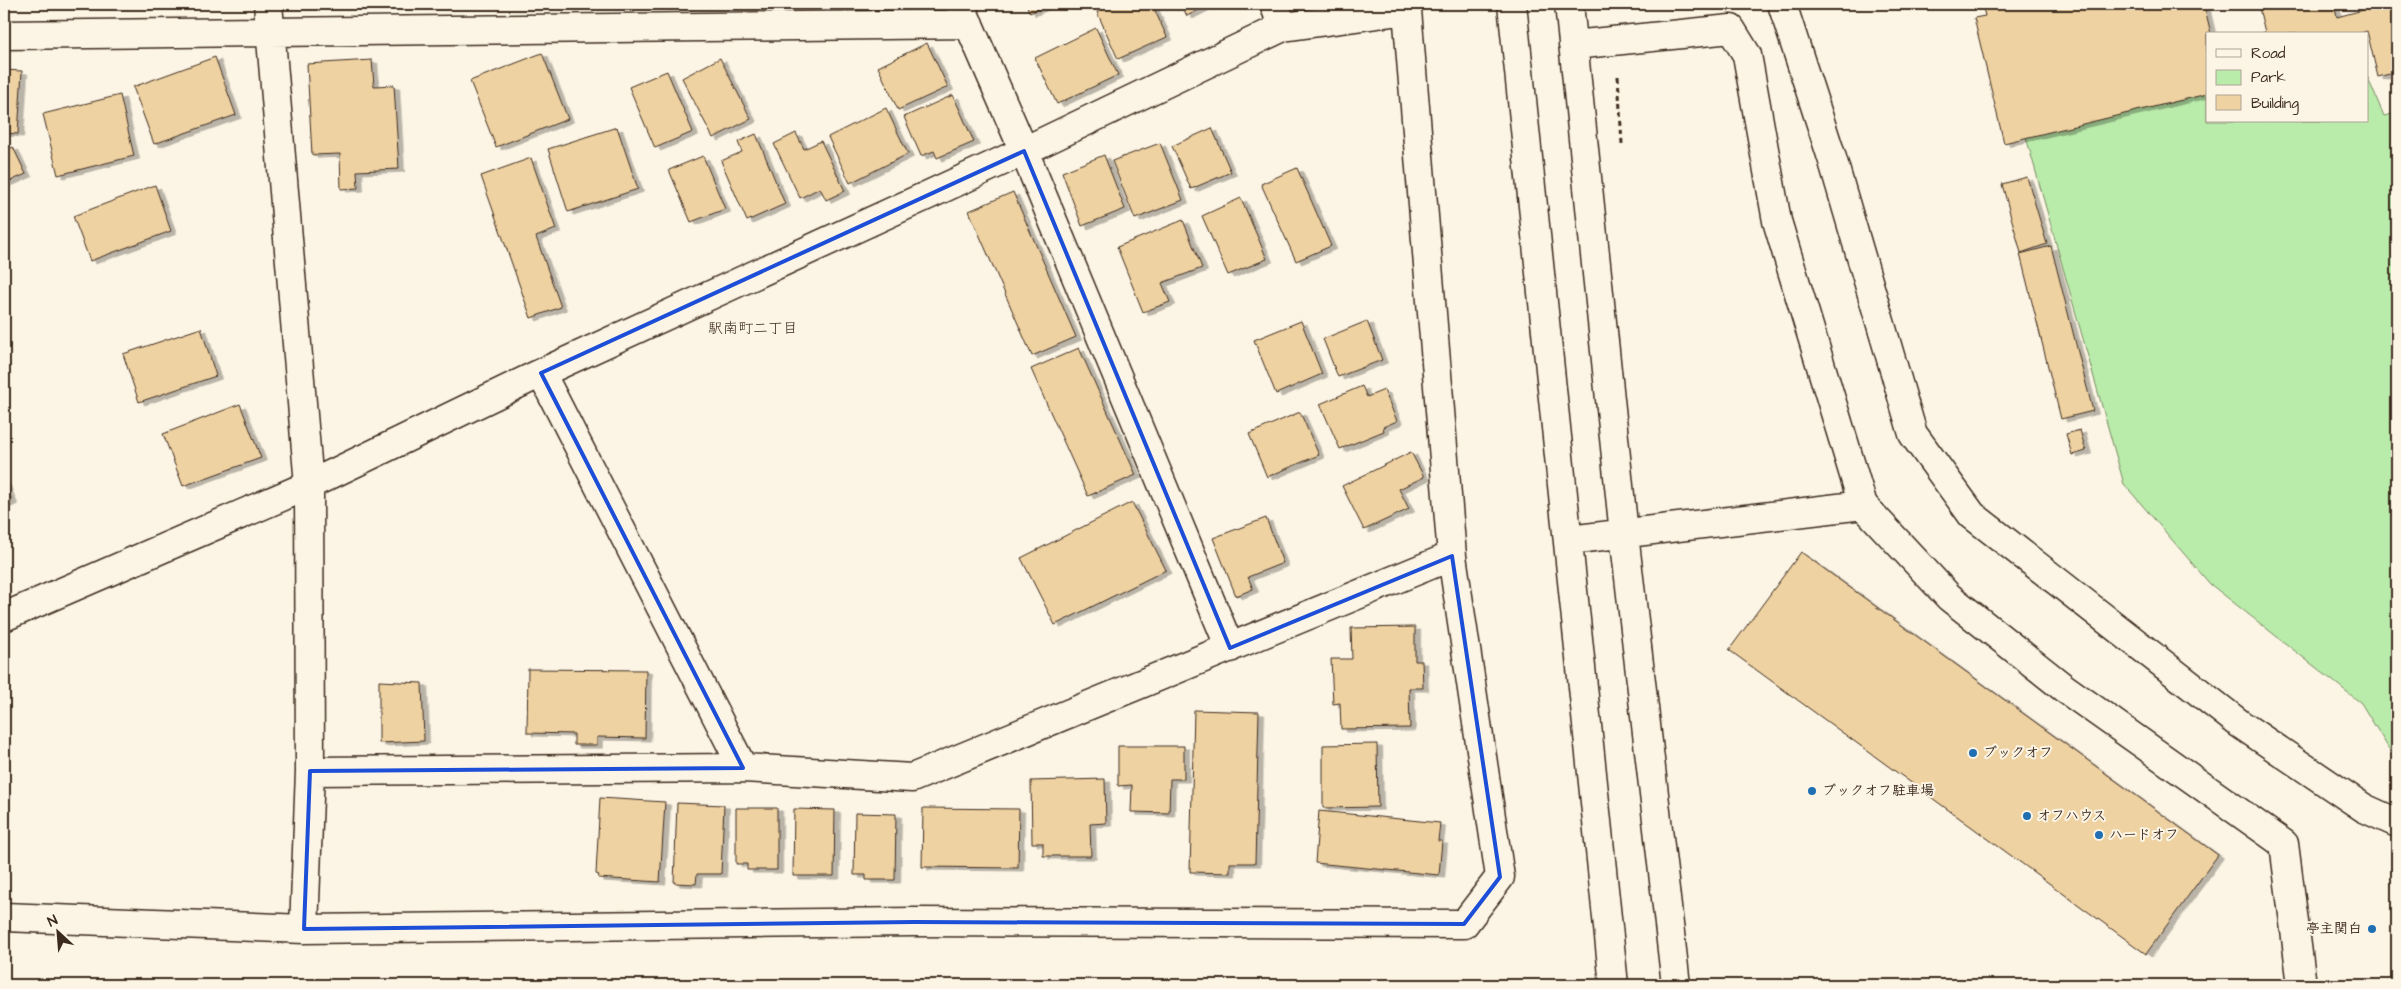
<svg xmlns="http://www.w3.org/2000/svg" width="2401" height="989" font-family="'Architects Daughter','Klee One',sans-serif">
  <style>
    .green { fill: #b9ebaa; stroke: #7a8a64 }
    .building { fill: #efd2a2; stroke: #3b2a1e; filter: url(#shadow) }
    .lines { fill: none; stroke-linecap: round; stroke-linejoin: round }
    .minor-casing { stroke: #3b2a1e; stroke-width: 31 }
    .path { stroke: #3b2a1e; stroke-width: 3; stroke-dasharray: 5 4; stroke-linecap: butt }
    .minor { stroke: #fcf5e5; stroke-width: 28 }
    .marked { fill: none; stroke: #1d4ed8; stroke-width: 4; stroke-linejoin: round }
    .poi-dot { fill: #1f6fb2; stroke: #fcf5e5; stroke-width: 2 }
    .labels { text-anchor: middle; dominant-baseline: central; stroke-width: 4; stroke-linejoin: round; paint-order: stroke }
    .poi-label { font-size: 14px; font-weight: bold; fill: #3b2a1e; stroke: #fcf5e5; text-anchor: start }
    .neighbourhood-label { font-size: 15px; fill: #3b2a1e; stroke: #fcf5e5 }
  </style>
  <defs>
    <filter id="shadow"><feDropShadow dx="5.5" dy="3" stdDeviation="0" flood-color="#0004"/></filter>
  </defs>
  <rect width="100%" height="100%" fill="#fcf5e5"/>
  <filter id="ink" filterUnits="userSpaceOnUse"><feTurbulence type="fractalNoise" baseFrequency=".02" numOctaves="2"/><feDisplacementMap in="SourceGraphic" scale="10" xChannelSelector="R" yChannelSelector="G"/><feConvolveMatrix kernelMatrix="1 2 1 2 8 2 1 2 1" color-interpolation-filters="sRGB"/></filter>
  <g filter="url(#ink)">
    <path class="green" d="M2367 76 2384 116 2397 113V762L2361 703 2210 584 2124 484 2026 137 2207 94V121H2367Z"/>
    <path class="building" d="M1026 4H1049L1030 13Z
      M1115 4H1152L1167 37 1118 59 1097 12Z
      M1181 4H1210L1187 16Z
      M1982 4H2204L2211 34H2207V94L2004 143 1974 18 1985 16Z
      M2258 4H2334L2337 17 2363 10 2362 4H2397V72L2378 77 2367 31 2358 34H2260L2265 32Z
      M1096 28 1118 75 1057 104 1035 58Z
      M927 43 948 87 898 110 878 67Z
      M542 53 568 119 496 147 470 81Z
      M215 57 236 115 154 144 133 87Z
      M720 58 751 119 713 138 682 78Z
      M372 60 374 86 394 85 399 169 357 171 358 188 341 189 340 154 312 155 307 64Z
      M4 70 22 71 18 134 4 133Z
      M667 71 693 132 655 148 629 87Z
      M120 95 134 156 58 175 43 114Z
      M953 95 974 142 937 158 934 151 921 156 904 117Z
      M886 108 908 154 850 183 828 137Z
      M617 127 638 189 568 212 548 149Z
      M1212 128 1231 172 1191 189 1172 146Z
      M796 133 804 149 821 141 845 191 826 200 820 188 800 198 774 144Z
      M756 134 785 204 747 221 721 161 742 152 738 142Z
      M1160 143 1183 200 1135 219 1112 161Z
      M13 147 26 174 6 183 4 151Z
      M1104 155 1125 209 1082 226 1062 172Z
      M703 156 725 209 691 222 669 170Z
      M531 158 556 229 536 237 561 307 531 318 481 176Z
      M1297 168 1331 246 1296 261 1261 184Z
      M2027 177 2047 244 2021 253 2002 184Z
      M155 185 171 231 90 261 73 216Z
      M1013 192 1076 337 1032 356 969 211Z
      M1241 198 1267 259 1228 275 1202 216Z
      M1183 220 1202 268 1162 283 1170 302 1143 312 1117 247Z
      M2051 246 2093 411 2061 419 2020 254Z
      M1301 321 1322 374 1276 394 1254 340Z
      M1367 321 1382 360 1338 377 1323 339Z
      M201 328 216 376 139 402 123 354Z
      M1079 348 1136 475 1088 496 1031 369Z
      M1362 386 1367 397 1384 390 1397 421 1383 427 1384 431 1340 449 1320 404Z
      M240 404 261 458 183 486 163 434Z
      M1300 412 1319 455 1267 477 1249 434Z
      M2080 430 2086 451 2072 455 2066 434Z
      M1411 452 1424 477 1399 489 1409 509 1364 530 1342 486Z
      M4 481 12 501 4 505Z
      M1132 502 1166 570 1055 625 1021 558Z
      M1266 518 1283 563 1248 577 1253 589 1236 596 1213 538Z
      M1801 552 2218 855 2146 954 1729 650Z
      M1415 627V661H1422L1423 688H1409L1410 728 1341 729 1340 703 1333 704 1331 659H1352L1351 628Z
      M528 669 646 670 645 738 597 737V745H574V734L527 733Z
      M379 681 422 683 424 741 379 743Z
      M1194 710 1259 712 1255 863H1230V873L1190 872Z
      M1377 744 1378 807 1323 808V745Z
      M1118 746H1184V779H1170L1169 813 1131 812 1132 785 1118 786Z
      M1105 779 1106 823 1090 824 1091 856H1043V843H1032L1031 781Z
      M600 798 665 802 660 882 598 878 599 875 596 874Z
      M677 803 724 805 721 874H697L696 884 674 883Z
      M736 808H777V870H747V864H736Z
      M923 808 1019 809 1018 868 922 867Z
      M794 809 835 810 834 876H793Z
      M1319 811 1440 823 1438 841H1442L1439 875 1315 863Z
      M855 813 896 814 895 880H866V875H854Z"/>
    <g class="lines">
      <g class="minor-casing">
        <path id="minor" d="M268 4 309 485 310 771 304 929
          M960 4 1024 151 1230 648
          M1274 4 1283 27
          M1512 4 1614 985
          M1569 4 1624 534 1676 985
          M1782 4 1832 158 1913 434 1972 515 2240 724 2364 808 2397 823
          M4 35 969 24
          M1573 45 1731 29 1747 55 1777 221 1863 505
          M541 373 743 768
          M1569 540 1863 505 1949 597 2064 688 2284 844 2302 985
          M4 617 309 485 541 373 1024 151 1283 27 1407 10 1452 556 1500 877 1464 924 914 922 304 929 4 917
          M310 771 743 768 912 778 1452 556"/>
      </g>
      <path class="path" d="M1618 76 1622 144"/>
      <use href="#minor" class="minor"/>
    </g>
  </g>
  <path class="marked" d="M1024 151 1230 648 1452 556 1500 877 1464 924 914 922 304 929 310 771 743 768 541 373Z"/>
  <g class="poi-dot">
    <circle cx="1973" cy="753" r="5"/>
    <circle cx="1812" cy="791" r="5"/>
    <circle cx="2027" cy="816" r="5"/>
    <circle cx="2099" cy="835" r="5"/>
    <circle cx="2372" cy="929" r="5"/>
  </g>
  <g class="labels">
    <g class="poi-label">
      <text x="1983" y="753">ブックオフ</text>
      <text x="1822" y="791">ブックオフ駐車場</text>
      <text x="2037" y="816">オフハウス</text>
      <text x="2109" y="835">ハードオフ</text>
      <text x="2362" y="929" text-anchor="end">亭主関白</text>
    </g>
    <g class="neighbourhood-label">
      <text x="753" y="328">駅南町二丁目</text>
    </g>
  </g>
  <rect width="2401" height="989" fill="none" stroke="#fcf5e5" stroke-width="20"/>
  <rect x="10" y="10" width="2381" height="969" fill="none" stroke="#3b2a1e" stroke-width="2" filter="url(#ink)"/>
  <rect x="2206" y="32" width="162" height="90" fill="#fcf5e5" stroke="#afa495"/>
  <rect x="2216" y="49" width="25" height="8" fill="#fcf5e5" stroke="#afa495"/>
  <text x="2251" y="58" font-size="15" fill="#3b2a1e">Road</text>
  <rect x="2216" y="70" width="25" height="15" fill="#b9ebaa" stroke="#afa495"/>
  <text x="2251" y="82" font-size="15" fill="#3b2a1e">Park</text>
  <rect x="2216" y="95" width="25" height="15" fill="#efd2a2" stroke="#afa495"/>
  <text x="2251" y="108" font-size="15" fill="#3b2a1e">Building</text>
  <g transform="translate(58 932) rotate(334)" stroke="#fcf5e5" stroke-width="4" paint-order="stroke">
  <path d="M0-4L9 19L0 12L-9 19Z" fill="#3b2a1e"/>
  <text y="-8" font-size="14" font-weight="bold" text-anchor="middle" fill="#3b2a1e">N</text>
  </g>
</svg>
